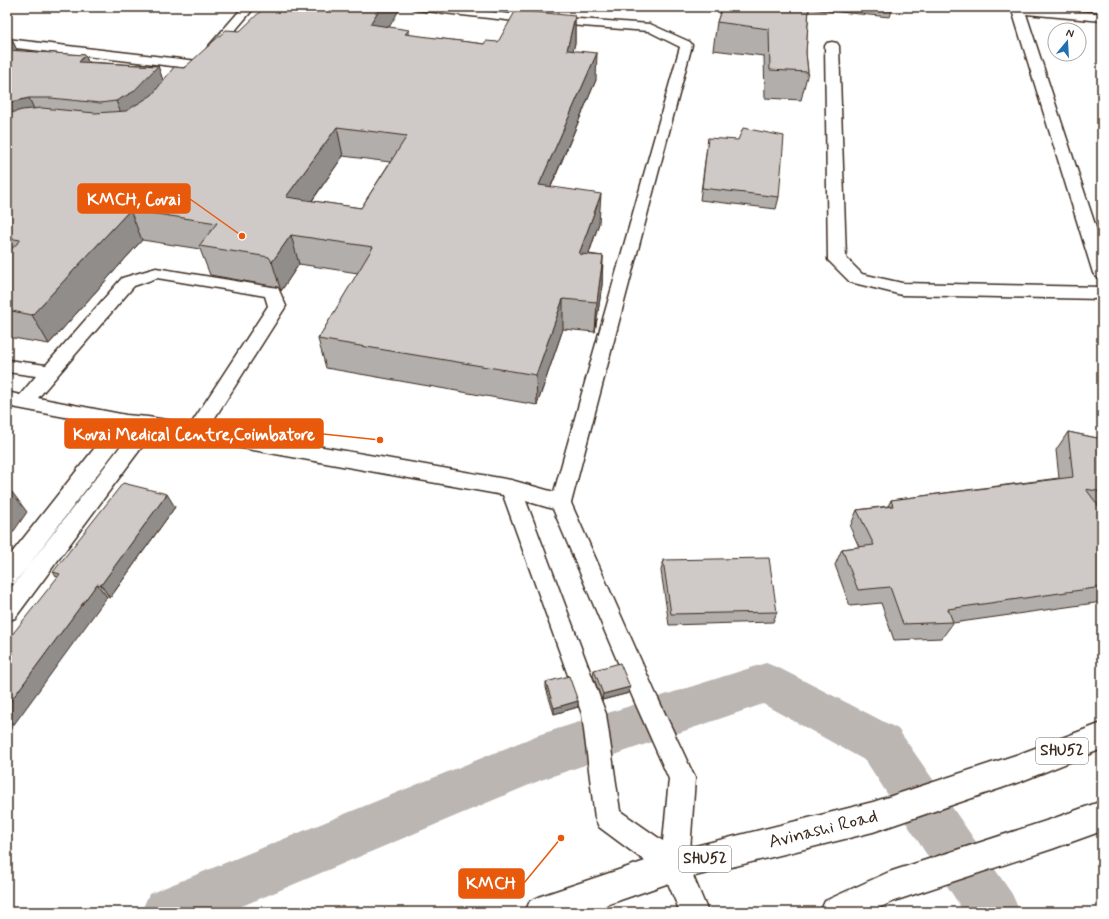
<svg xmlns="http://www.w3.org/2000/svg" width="1109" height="919" font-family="Mynerve,sans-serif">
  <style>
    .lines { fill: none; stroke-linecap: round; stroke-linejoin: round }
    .canal { fill: #bcb6b3; fill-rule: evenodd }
    .service-casing { stroke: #3b2a1e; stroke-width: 3 }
    .minor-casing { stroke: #3b2a1e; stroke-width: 3 }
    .primary-casing { stroke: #3b2a1e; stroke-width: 3 }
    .service { fill: #fff; fill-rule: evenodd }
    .minor { fill: #fff; fill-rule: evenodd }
    .primary { fill: #fff; fill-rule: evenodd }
    .wall { fill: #b2aeab; stroke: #3b2a1e; fill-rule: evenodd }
    .shaded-wall { fill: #918d8b; stroke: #3b2a1e }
    .building { fill: #cfcac7; stroke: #3b2a1e; fill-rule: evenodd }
    .labels { text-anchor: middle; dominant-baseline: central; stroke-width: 3.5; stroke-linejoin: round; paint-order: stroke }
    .shield { fill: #fff; stroke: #766a62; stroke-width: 1 }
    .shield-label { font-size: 15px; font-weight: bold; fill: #3b2a1e }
    .near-street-label { font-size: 19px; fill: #3b2a1e; stroke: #fff }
    .leader { fill: none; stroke: #e8590c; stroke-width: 1.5 }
    .callout-dot { fill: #e8590c; stroke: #fff; stroke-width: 1.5 }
    .callout { fill: #e8590c; stroke: #e8590c; stroke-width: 1.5 }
    .callout-label { font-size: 17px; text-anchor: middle; font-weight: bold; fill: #fff }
  </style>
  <rect width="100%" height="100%" fill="#fff"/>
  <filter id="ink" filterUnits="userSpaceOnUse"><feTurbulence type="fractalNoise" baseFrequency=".025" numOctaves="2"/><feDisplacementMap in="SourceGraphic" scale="8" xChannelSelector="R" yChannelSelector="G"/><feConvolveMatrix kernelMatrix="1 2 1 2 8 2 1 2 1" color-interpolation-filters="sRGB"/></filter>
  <g filter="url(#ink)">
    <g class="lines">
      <path class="canal" d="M766 663 781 669 898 729 1012 894 1020 912H964L866 761 763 704 541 780 228 912H141L149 894 538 735Z"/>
      <g class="service-casing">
        <path id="service" d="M243 7H255L216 53H208L206 50 208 47Z
          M411 7H448L510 14V7H522V15L650 24 690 42 692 45 571 503 654 690 695 778 689 866 708 912H680L665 876 599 827 595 818 582 714 503 495 153 432 15 618 7 621V593L133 430H131L15 583 7 585V559L112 426 7 406V392L20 395 36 376 7 372V360L46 365 122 278 156 268 278 288 286 306 209 427 511 480 554 492 680 47 648 31 516 21 417 10 413 9ZM157 278 265 296 268 306 191 424 148 417 126 415 38 398 134 286ZM526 501 553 509 633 698 669 779 663 841 620 811 606 714Z
          M7 39 198 61 202 62 204 65 202 68 198 69 7 47Z"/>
      </g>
      <g class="minor-casing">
        <path id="minor" d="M1011 7 1102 13V21L1026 14 1102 246V279L1096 277 1093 273Z
          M832 42 837 43 839 46 846 258 862 274 902 283 1102 287V299L902 295 850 282 828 260 825 46 827 43Z"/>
      </g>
      <g class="primary-casing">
        <path id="primary" d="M1102 723V749L1022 781 873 832 675 881 586 912H525L530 901 541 896 675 851 873 802 1022 753Z
          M1102 801V831L1052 849 894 901 870 912H820L825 901 889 872 1052 819Z"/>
      </g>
      <use href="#service" class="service"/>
      <use href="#minor" class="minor"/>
      <use href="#primary" class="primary"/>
    </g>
    <path class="wall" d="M722 7H893L890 17 809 9 806 53 808 72 801 100 765 98 764 56 713 50 717 22Z
      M1098 7H1102V12L1100 11Z
      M575 16V43L573 50 596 80 551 187 599 223 589 254 603 256 602 285 595 332 563 329 537 405 326 368 318 339 358 273 299 264 281 291 278 287 210 275 200 249 142 240 49 344 7 337V33H9L17 51 85 55 88 62 158 66 163 81 240 31 389 27 409 35 484 44 498 42ZM343 156 390 162 361 208 312 201Z
      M708 138 779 197 776 209 700 200Z
      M1068 432 1102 439V602L953 623 942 638 894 640 881 603 850 606 835 565 842 549 859 547 850 527 857 510 888 506 891 500 1059 478 1056 450Z
      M175 507 110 598 57 577 53 572Z
      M663 560 777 612 773 622 669 625 661 571Z
      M594 670 629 693 602 700 593 676Z
      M546 682 578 701V707L554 714 546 688Z"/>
    <path class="shaded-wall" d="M381 7H401L375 51 370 24Z
      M575 16V43L567 77V50Z
      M409 30 412 58 405 34Z
      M9 33 22 61 7 72V35Z
      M597 53 596 80 539 214V185Z
      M85 55 97 83 79 62Z
      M158 66 168 94 128 130 116 101Z
      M29 98 42 126 7 135V103Z
      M337 127 343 156 294 226 286 197Z
      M601 194 599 223 579 283V254Z
      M130 210 142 240 49 344 32 315Z
      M291 235 299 264 281 291 272 262Z
      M603 256 602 285 595 332 597 302Z
      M563 299V329L537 405 536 375Z
      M12 492 27 512 7 541V500Z
      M167 494 175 507 110 598 101 585Z
      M97 584 107 597 7 734V706Z
      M630 687 629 693 602 700 603 694Z
      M578 701V707L554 714V708Z"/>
    <path class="building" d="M265 7H381L370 24 409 30 405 34 484 44 486 41 498 42 516 10 575 16 567 50 597 53 539 185 601 194 579 254 603 256 597 302 563 299 536 375 318 339 373 247 291 235 272 262 269 257 199 246 217 223 130 210 32 315 7 310V253L21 240 7 238V114L22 110 42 108 95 113 126 111 152 95 174 67 184 68 226 30 240 31ZM337 127 407 136 361 208 286 197Z
      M722 7H809L806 53 808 72 770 70 769 29 717 22Z
      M7 50 85 55 79 62 158 66 133 92 116 101 100 103 51 98H29L7 103Z
      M743 128 784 136 779 197 702 188 708 138 738 140Z
      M1068 432 1102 439V492L1086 489 1102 511V587L948 609 953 622 903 624 890 587 858 590 842 549 874 545 857 510 893 506 891 500 1073 477Z
      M123 483 167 494 101 585 97 584 7 706V641L60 574 53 572Z
      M7 492H12L7 500Z
      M769 558 777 612 671 614 663 560Z
      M620 663 630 687 603 694 594 670Z
      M569 676 578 701 554 708 546 682Z"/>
  </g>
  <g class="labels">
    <g class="shield">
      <rect x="1036" y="738" width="52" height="26" rx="3"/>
      <rect x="679" y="846" width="52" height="26" rx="3"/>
    </g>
    <g class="shield-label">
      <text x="1062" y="751">SHU52</text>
      <text x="705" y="859">SHU52</text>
    </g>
    <g class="near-street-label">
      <text transform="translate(823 829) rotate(-14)">Avinashi Road</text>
    </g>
  </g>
  <path class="leader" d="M242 236L190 199M380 440L323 434M561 838L524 883"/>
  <g class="callout-dot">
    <circle cx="242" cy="236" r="4"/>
    <circle cx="380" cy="440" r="4"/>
    <circle cx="561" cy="838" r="4"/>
  </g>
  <g class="callout">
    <rect x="78" y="184" width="112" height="29" rx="4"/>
    <rect x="65" y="419" width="258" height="29" rx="4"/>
    <rect x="459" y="869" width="65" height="29" rx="4"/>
  </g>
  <g class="callout-label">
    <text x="134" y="205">KMCH, Covai</text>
    <text x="194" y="440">Kovai Medical Centre,Coimbatore</text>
    <text x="491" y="889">KMCH</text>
  </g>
  <rect width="1109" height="919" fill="none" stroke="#fff" stroke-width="24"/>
  <rect x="12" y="12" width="1085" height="895" fill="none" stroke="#3b2a1e" stroke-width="1.5" filter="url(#ink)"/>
  <g transform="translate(1067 42) rotate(18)"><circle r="19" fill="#ffffff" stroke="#b1aaa5"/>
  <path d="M0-3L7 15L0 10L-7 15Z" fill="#1f6fb2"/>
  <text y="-6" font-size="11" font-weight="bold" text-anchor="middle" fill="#3b2a1e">N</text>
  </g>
</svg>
